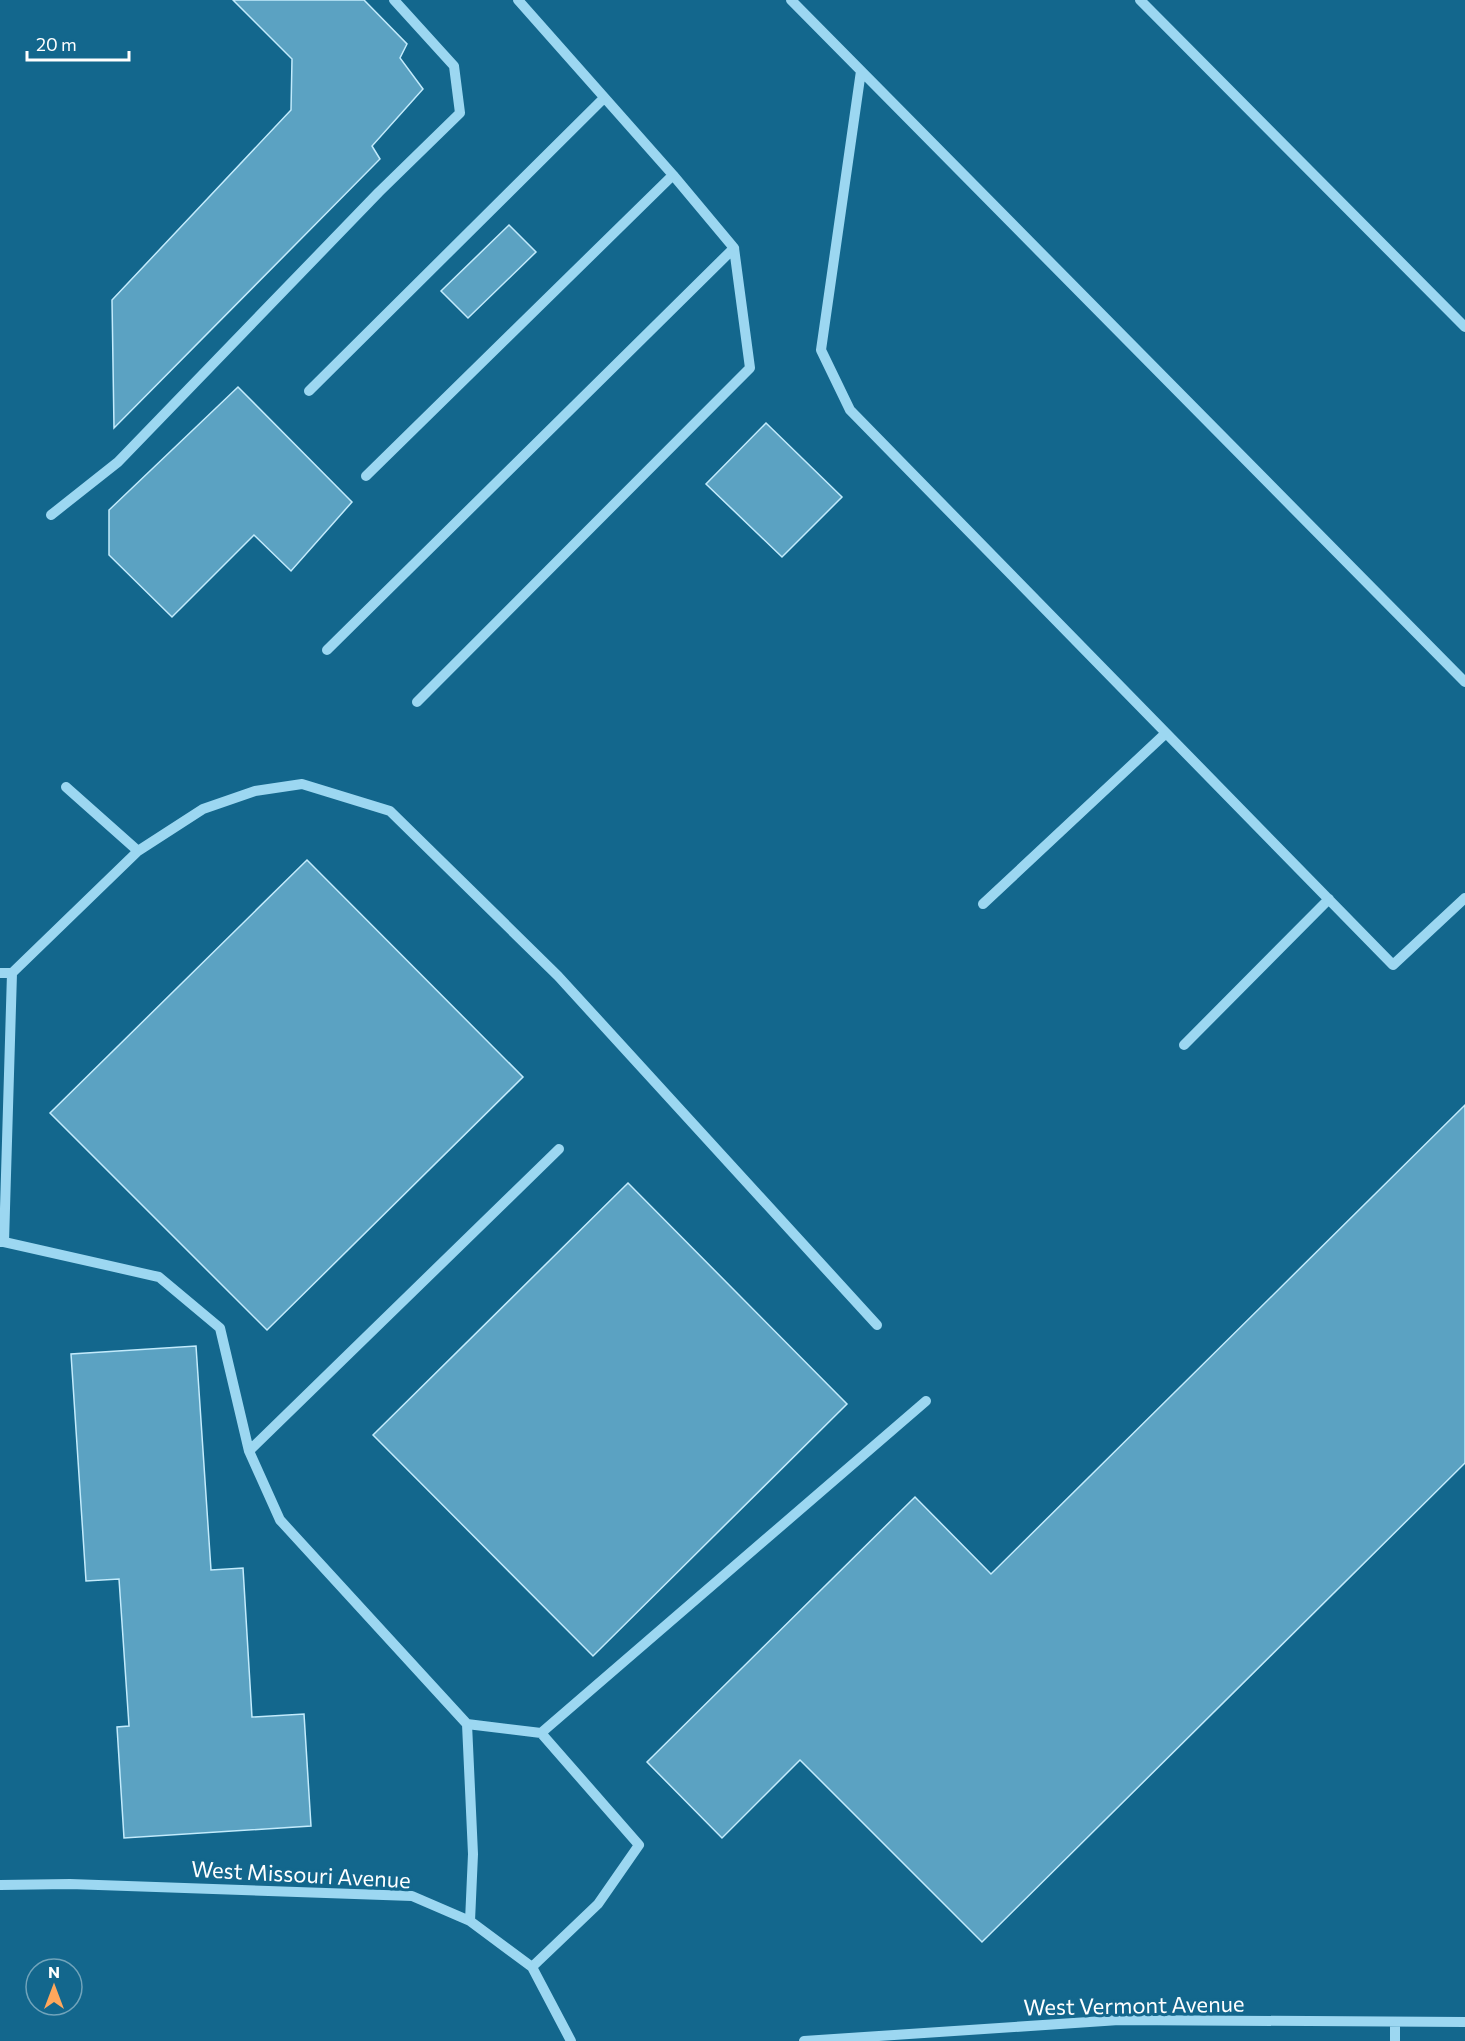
<svg xmlns="http://www.w3.org/2000/svg" width="1465" height="2041" font-family="Commissioner,sans-serif">
  <style>
    .building { fill: #5ba2c2; stroke: #c3ebfc; stroke-width: 1.5 }
    .lines { fill: none; stroke-linecap: round; stroke-linejoin: round }
    .minor { stroke: #9cd7f1; stroke-width: 10 }
    .labels { text-anchor: middle; dominant-baseline: central; stroke-width: 6; stroke-linejoin: round; paint-order: stroke }
    .street-label { font-size: 22px; fill: #fff; stroke: #13678d }
  </style>
  <rect width="100%" height="100%" fill="#13678d"/>
  <path class="building" d="M233 0H364L407 44 400 58 423 89 372 146 380 159 114 428 112 300 291 110 292 59Z
    M509 225 536 252 468 318 441 291Z
    M238 387 352 502 291 571 254 535 172 617 109 555V510Z
    M766 423 842 497 782 557 706 484Z
    M307 860 523 1077 267 1330 50 1113Z
    M1465 1105V1463L982 1942 800 1760 722 1838 647 1762 915 1497 991 1574Z
    M628 1183 847 1404 593 1656 373 1435Z
    M196 1346 211 1570 243 1568 252 1717 304 1714 311 1826 124 1838 117 1727 129 1726 119 1579 86 1581 71 1354Z"/>
  <g class="lines">
    <path class="minor" d="M791 0 1465 682
      M1140 0 1465 327
      M861 71 821 350 850 410 1393 965 1465 898
      M309 391 604 98
      M366 476 673 175
      M51 515 118 462 379 192 460 113 454 66 394 0
      M327 650 734 248 673 175 518 0
      M417 702 750 368 734 248
      M138 851 203 809 255 791 302 784 390 811 558 976 877 1325
      M983 904 1166 733
      M0 973H12L138 851 66 787
      M1184 1045 1329 899
      M0 1242H4L12 973
      M4 1242 159 1277 220 1328 249 1451 280 1520 467 1724 473 1854 470 1921
      M249 1451 559 1149
      M467 1724 541 1733 926 1401
      M0 1885 70 1884 412 1896 470 1921 532 1967 571 2041
      M532 1967 598 1904 639 1845 541 1733
      M1395 2022V2041
      M804 2041 1119 2020 1465 2022"/>
  </g>
  <g class="labels">
    <g class="street-label">
      <text transform="translate(301 1874) rotate(3)">West Missouri Avenue</text>
      <text transform="translate(1134 2005) rotate(-1)">West Vermont Avenue</text>
    </g>
  </g>
  <g transform="translate(54 1987)"><circle r="28" fill="#13678d" stroke="#71a4bb" stroke-width="1.5"/>
  <path d="M0-4.5L10 22L0 15L-10 22Z" fill="#ffa75c"/>
  <text y="-9" font-size="16" font-weight="bold" text-anchor="middle" fill="#ffffff">N</text>
  </g>
  <path d="M27 51v9h102v-9" fill="none" stroke="#ffffff" stroke-width="3"/>
  <text x="36" y="51" font-size="18" fill="#ffffff" stroke="#13678d" stroke-width="4.5" paint-order="stroke">20 m</text>
</svg>
